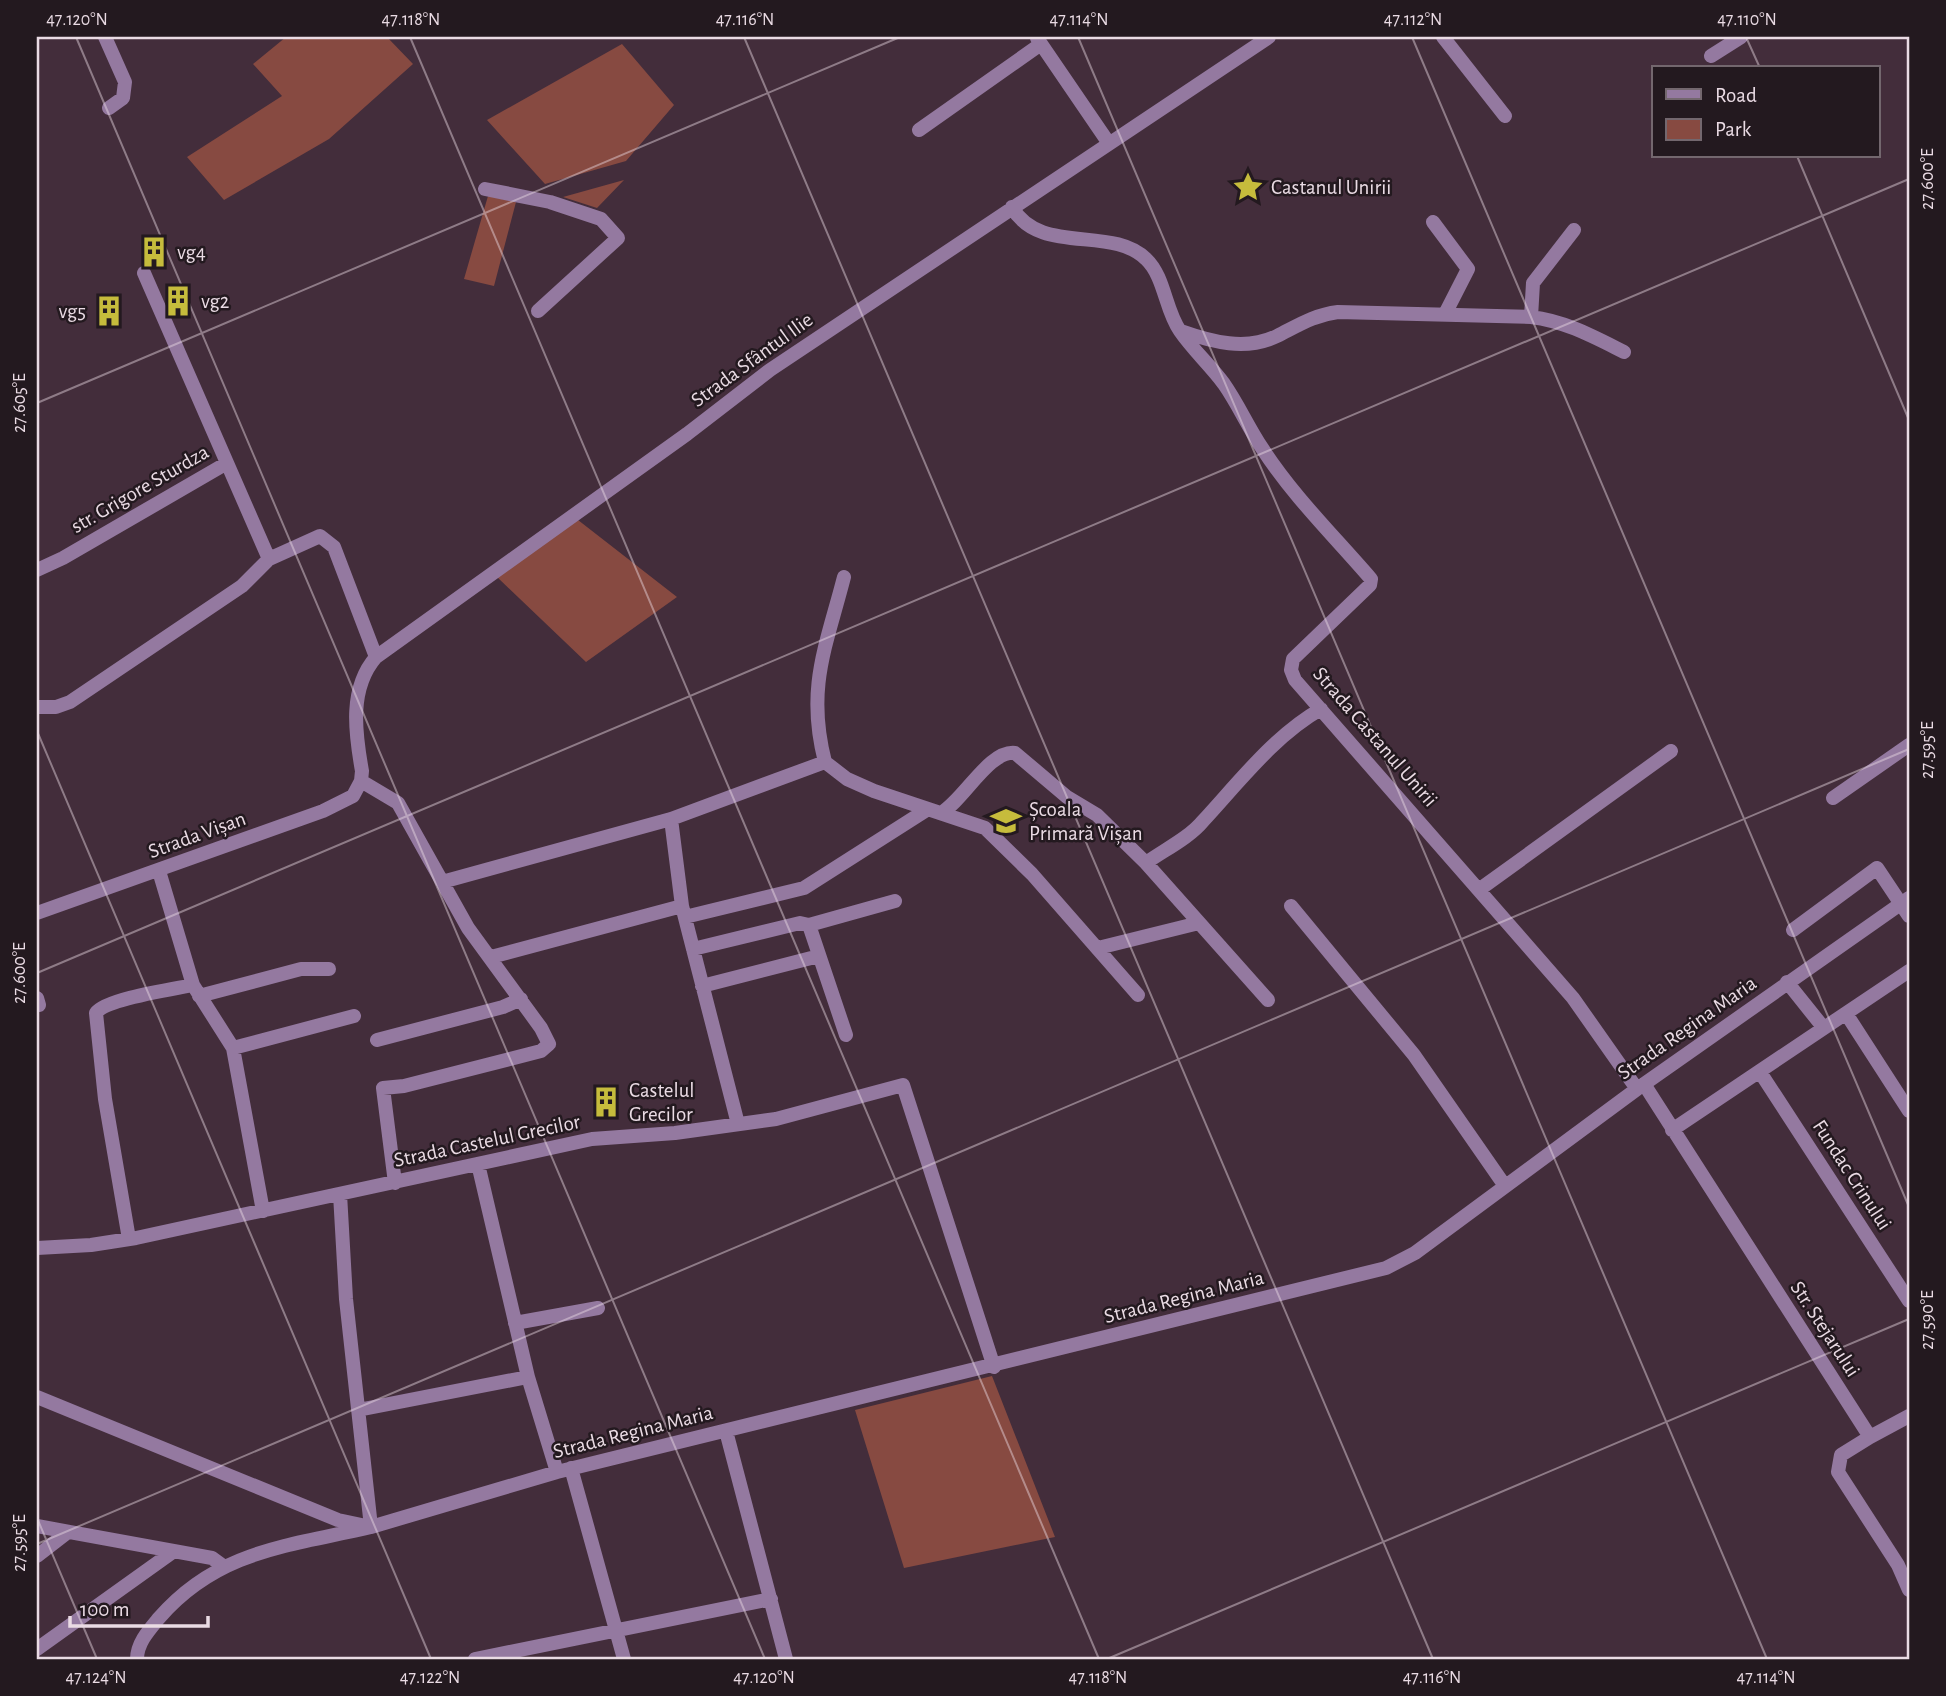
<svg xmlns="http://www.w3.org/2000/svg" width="1946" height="1696" font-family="'Alegreya Sans',sans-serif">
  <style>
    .green { fill: #874a41 }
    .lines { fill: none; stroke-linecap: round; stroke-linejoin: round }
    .minor { stroke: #9479a0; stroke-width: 14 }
    .ticks { fill: none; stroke: #eadbe4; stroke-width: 2; stroke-opacity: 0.45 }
    .labels { text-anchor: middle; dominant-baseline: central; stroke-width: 5; stroke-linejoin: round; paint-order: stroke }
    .poi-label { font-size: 21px; fill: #eadbe4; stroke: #23191f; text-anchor: start }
    .street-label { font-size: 21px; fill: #eadbe4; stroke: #23191f }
    .neatline { fill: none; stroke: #eadbe4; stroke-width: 2.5 }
    .ticks-label { font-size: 18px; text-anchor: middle; fill: #eadbe4 }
  </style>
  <rect width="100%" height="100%" fill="#432d3b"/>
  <path class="green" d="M286 37H387L413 64 329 139 224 200 187 157 282 96 253 64Z
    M622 44 674 105 626 161 545 184 487 120Z
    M624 180 597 208 563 197Z
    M488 196 516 202 494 286 464 279Z
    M578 520 677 597 586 662 496 576Z
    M992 1376 1055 1537 904 1568 855 1410Z"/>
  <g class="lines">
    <path class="minor" d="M105 37 125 82 123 98 109 108
      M1443 37 1505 116
      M1037 38 1108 142
      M1711 56 1741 37
      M919 130 1041 44
      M485 189 550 202 601 219 618 238 538 311
      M1012 207C1039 256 1112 225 1146 259 1165 277 1165 310 1180 331 1193 350 1210 365 1224 384 1238 404 1248 427 1262 448 1293 496 1334 536 1371 579L1370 585 1293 659 1291 670 1295 680 1573 998 1637 1089
      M1433 222 1468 269 1445 314
      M1574 230 1533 283 1531 317C1565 321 1594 337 1624 352
      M144 273 269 559
      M1181 331C1212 342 1246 351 1277 336 1299 325 1314 315 1338 312L1531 317
      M37 570 63 558 227 463
      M844 577C826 647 806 688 825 762L847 779 874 791 985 828 1032 874 1138 995
      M37 707H56L70 702 242 586 269 559 320 536 334 547 376 657
      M361 781 398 803 468 928 541 1028 549 1044 541 1051 404 1086 383 1088 395 1183
      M1833 798 1909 745
      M941 813C964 800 989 750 1015 753L1067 797 1097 815 1146 863 1268 1000
      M671 819 682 906 738 1124
      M1146 863C1164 850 1189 838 1203 821 1239 782 1275 735 1321 709
      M159 871 193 985 233 1048 263 1211
      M442 882 671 819 825 762
      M1480 889 1671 751
      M1291 906 1414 1055 1505 1186
      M37 913 323 811 353 796 361 781 362 771C355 732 349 688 376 657L687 434 770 370 1269 37
      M685 917 804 888 928 809
      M809 925 895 901
      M1793 930 1877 868 1909 916
      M1098 948 1199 923
      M693 949 800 923 809 925 846 1035
      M491 957 682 906
      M1787 982 1823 1027
      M702 986 819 956
      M199 996 301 969H329
      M37 998 39 1005
      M1847 1015 1909 1111
      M377 1040 503 1007 521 999
      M233 1048 354 1016
      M1760 1072 1909 1301
      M1644 1084 1870 1437 1841 1455 1838 1472 1898 1565 1909 1590
      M1672 1130 1909 971
      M478 1164 528 1377
      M129 1239 105 1099 96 1013C105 999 174 989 193 985
      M37 1248 91 1245 136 1238 592 1139 675 1133 776 1119 903 1085 994 1367
      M515 1323 598 1308
      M37 1397 338 1520 371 1527 557 1472 1386 1268 1415 1253 1637 1089 1909 898
      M358 1410 528 1377 557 1472
      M726 1431 786 1659
      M1870 1437 1909 1416
      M571 1468 624 1659
      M37 1526 212 1558 223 1566
      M37 1556 68 1532
      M37 1649 174 1551
      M137 1659C137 1643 149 1630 159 1618 218 1550 289 1546 371 1527L346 1299 340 1194
      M475 1659 771 1599"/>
  </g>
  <path class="ticks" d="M76 37 765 1659M410 37 1099 1659M744 37 1433 1659M1078 37 1767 1659M1412 37 1909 1207M1746 37 1760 68M1797 156 1909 420M37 403 900 37M37 731 431 1659M37 973 1909 179M37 1518 97 1659M37 1544 1909 749M1107 1659 1909 1319"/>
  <defs>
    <g id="sight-bare" transform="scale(2.415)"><path d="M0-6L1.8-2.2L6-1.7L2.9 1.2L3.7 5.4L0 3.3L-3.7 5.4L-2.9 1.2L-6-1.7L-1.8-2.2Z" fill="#c6bc3c" stroke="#23191f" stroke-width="2.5" paint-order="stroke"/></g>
    <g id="building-bare" transform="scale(2.415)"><path d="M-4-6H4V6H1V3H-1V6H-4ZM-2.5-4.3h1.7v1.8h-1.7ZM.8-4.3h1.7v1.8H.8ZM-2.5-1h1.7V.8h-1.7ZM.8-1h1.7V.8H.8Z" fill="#c6bc3c" stroke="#23191f" stroke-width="2.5" paint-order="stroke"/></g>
    <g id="school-bare" transform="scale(2.415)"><path d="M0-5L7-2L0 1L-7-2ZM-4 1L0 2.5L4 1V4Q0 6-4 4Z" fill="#c6bc3c" stroke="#23191f" stroke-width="2.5" paint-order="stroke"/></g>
  </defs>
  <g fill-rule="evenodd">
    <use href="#sight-bare" x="1248" y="187"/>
    <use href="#building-bare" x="154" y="252"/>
    <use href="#building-bare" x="178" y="301"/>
    <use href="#building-bare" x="109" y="311"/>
    <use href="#school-bare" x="1006" y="821"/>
    <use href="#building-bare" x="606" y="1102"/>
  </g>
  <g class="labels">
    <g class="poi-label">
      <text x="1271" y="187">Castanul Unirii</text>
      <text x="177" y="252">vg4</text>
      <text x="201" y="301">vg2</text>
      <text x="86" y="311" text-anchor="end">vg5</text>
      <text x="1029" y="809">Școala<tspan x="1029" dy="24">Primară Vișan</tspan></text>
      <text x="629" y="1090">Castelul<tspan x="629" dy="24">Grecilor</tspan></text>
    </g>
    <g class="street-label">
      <text transform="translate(752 360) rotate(-36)">Strada Sfântul Ilie</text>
      <text transform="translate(140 489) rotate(-30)">str. Grigore Sturdza</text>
      <text transform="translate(1375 737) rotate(49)">Strada Castanul Unirii</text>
      <text transform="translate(197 835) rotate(-20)">Strada Vișan</text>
      <text transform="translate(1687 1028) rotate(-35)">Strada Regina Maria</text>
      <text transform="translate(487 1141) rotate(-12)">Strada Castelul Grecilor</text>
      <text transform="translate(1852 1175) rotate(57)">Fundac Crinului</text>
      <text transform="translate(1184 1297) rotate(-14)">Strada Regina Maria</text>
      <text transform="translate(1825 1329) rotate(57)">Str. Stejarului</text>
      <text transform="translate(633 1432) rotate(-14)">Strada Regina Maria</text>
    </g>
  </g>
  <rect width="1946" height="1696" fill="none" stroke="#23191f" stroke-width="77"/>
  <rect x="1652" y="66" width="228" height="91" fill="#23191f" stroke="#73676e" stroke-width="2"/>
  <rect x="1666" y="89" width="35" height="10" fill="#9479a0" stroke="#73676e" stroke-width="2"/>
  <text x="1715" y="102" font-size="21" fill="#eadbe4">Road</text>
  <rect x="1666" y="119" width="35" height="21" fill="#874a41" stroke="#73676e" stroke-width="2"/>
  <text x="1715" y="136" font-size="21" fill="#eadbe4">Park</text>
  <path d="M70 1616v10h138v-10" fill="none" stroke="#eadbe4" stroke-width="3.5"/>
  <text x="80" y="1616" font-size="21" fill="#eadbe4" stroke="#23191f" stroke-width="5" paint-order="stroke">100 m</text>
  <rect x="38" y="38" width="1870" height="1620" class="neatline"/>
  <g class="ticks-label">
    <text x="77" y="25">47.120°N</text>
    <text x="411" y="25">47.118°N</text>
    <text x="745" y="25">47.116°N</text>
    <text x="1079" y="25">47.114°N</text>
    <text x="1413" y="25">47.112°N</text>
    <text x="1747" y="25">47.110°N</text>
    <text transform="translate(1927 179) rotate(-90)" y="6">27.600°E</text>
    <text transform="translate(19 403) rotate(-90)" y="6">27.605°E</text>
    <text transform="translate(1927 750) rotate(-90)" y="6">27.595°E</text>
    <text transform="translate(19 973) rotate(-90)" y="6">27.600°E</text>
    <text transform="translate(1927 1320) rotate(-90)" y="6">27.590°E</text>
    <text transform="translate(19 1543) rotate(-90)" y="6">27.595°E</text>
    <text x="96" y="1683">47.124°N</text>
    <text x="430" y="1683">47.122°N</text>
    <text x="764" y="1683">47.120°N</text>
    <text x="1098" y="1683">47.118°N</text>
    <text x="1432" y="1683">47.116°N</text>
    <text x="1766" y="1683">47.114°N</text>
  </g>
</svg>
